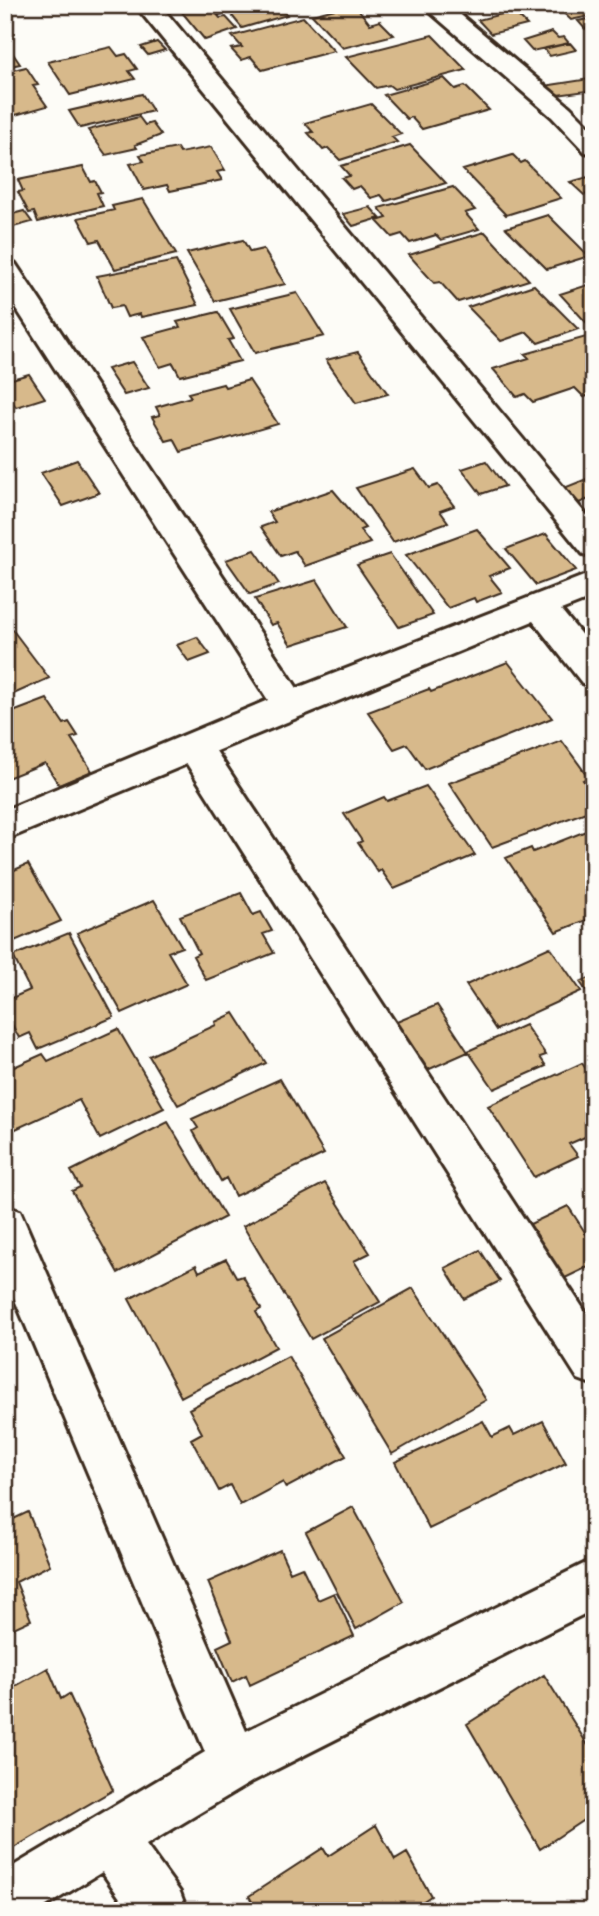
<svg xmlns="http://www.w3.org/2000/svg" width="599" height="1916" font-family="'Gochi Hand',sans-serif">
  <style>
    .building { fill: #d7b98b; stroke: #3b2a1e; stroke-width: 2 }
    .lines { fill: none; stroke-linecap: round; stroke-linejoin: round }
    .minor-casing { stroke: #3b2a1e; stroke-width: 6 }
    .minor { fill: #fdfcf7; fill-rule: evenodd }
  </style>
  <rect width="100%" height="100%" fill="#fdfcf7"/>
  <filter id="ink" filterUnits="userSpaceOnUse"><feTurbulence type="fractalNoise" baseFrequency=".0143" numOctaves="2"/><feDisplacementMap in="SourceGraphic" scale="14" xChannelSelector="R" yChannelSelector="G"/><feConvolveMatrix kernelMatrix="1 2 1 2 8 2 1 2 1" color-interpolation-filters="sRGB"/></filter>
  <g filter="url(#ink)">
    <path class="building" d="M176 5H209L220 18 226 17 237 29 205 40Z
      M211 5H279L287 15 242 28 229 12 219 15Z
      M350 5H355L370 24 380 21 394 35 343 48 312 15Z
      M555 5H585L594 15 571 20Z
      M513 11 527 25 491 34 478 20Z
      M303 17 334 51 262 70 251 57 241 60 231 49 242 47 232 36Z
      M594 18V27L585 29 578 21Z
      M552 32 558 38 564 37 569 43 532 51 523 41Z
      M432 35 466 70 394 89 389 85 376 88 346 57Z
      M5 42 20 64 5 67Z
      M157 42 165 50 148 55 141 47Z
      M570 43 576 50 550 56 544 49Z
      M111 47 118 56 126 54 137 69 129 71 135 79 70 95 48 62Z
      M26 67 38 85 33 86 47 106 5 118V72Z
      M444 78 455 89 465 86 489 110 422 129 411 117 407 119 384 95Z
      M589 79 594 90 550 96 544 86Z
      M142 94 153 111 80 128 69 111Z
      M371 104 401 134 392 137 397 142 340 160 328 148 323 150 308 133 313 132 305 123Z
      M139 117 145 125 152 123 161 135 135 145 137 148 106 155 88 130Z
      M410 145 446 183 386 201 381 195 371 198 360 186 352 189 342 178 350 176 341 166Z
      M211 147 225 170 217 172 222 180 170 191 167 185 144 190 130 164 144 161 140 155 177 148 180 153Z
      M513 155 521 163 525 161 561 198 506 215 463 170Z
      M83 167 91 182 95 181 101 192 97 193 103 206 38 222 34 212 29 213 18 192 23 191 18 180Z
      M588 177 594 182V192L584 195 570 182Z
      M453 187 475 210 465 213 479 229 441 240 436 235 410 243 402 234 392 237 377 221 387 218 379 208Z
      M143 199 176 254 115 269 99 240 91 242 78 218 114 210 112 206Z
      M370 207 380 218 353 226 343 214Z
      M24 211 32 222 6 229 5 216Z
      M548 215 589 256 547 269 506 228Z
      M485 232 529 280 458 302 440 282 434 283 409 255Z
      M243 240 250 252 263 249 285 284 215 301 187 253Z
      M176 261 198 305 141 317 140 314 127 317 122 306 111 308 97 276Z
      M594 283V331L560 294Z
      M534 285 578 329 538 343 527 332 501 341 468 307Z
      M297 293 324 336 255 353 230 309Z
      M218 312 234 339 228 340 240 361 180 376 173 363 160 367 143 337 180 327 177 322Z
      M586 337 594 345V394L584 397 575 388 533 402 525 394 517 397 493 369 529 358 525 354Z
      M358 352 388 394 356 403 326 360Z
      M132 362 149 388 124 395 107 369Z
      M29 374 45 398 16 407 5 391V381Z
      M249 380 278 424 181 452 174 439 166 441 152 417 160 415 156 407 191 397 188 393 223 384 225 387Z
      M77 460 99 493 63 506 41 473Z
      M486 461 505 486 481 494 462 469Z
      M415 469 429 488 438 485 454 506 440 511 448 522 393 542 356 488Z
      M594 476V497L579 503 564 488Z
      M333 490 365 528 360 530 370 543 305 566 295 551 281 556 261 527 275 522 268 512Z
      M477 529 510 568 489 576 502 592 476 602 474 598 448 608 406 555Z
      M546 534 576 570 536 585 506 549Z
      M255 550 279 584 250 594 226 560Z
      M390 554 433 615 399 627 357 565Z
      M317 580 347 627 291 645 277 623 271 625 255 599Z
      M5 620 49 678 5 698Z
      M197 637 210 654 189 662 177 645Z
      M508 662 552 718 425 769 407 744 394 749 368 712 429 689 431 692Z
      M47 699 64 724 69 722 78 736 71 738 92 771 59 785 45 763 5 779V715Z
      M562 741 589 778 583 780 594 796V809L492 847 449 783Z
      M426 786 475 855 394 889 381 870 378 872 358 843 362 841 344 814 384 797 387 801Z
      M586 831 594 841V917L556 932 506 858 531 848 533 852Z
      M28 864 61 921 5 945V874Z
      M241 893 253 915 261 912 272 931 263 934 274 953 206 980 193 956 199 953 180 916Z
      M154 900 182 947 168 952 187 984 122 1013 77 933Z
      M69 933 114 1017 38 1049 30 1033 19 1038 5 1011V1001L30 990 13 956Z
      M550 947 581 991 496 1030 466 985Z
      M594 976V1002L580 982Z
      M437 1005 468 1052 423 1072 392 1024Z
      M234 1013 266 1063 178 1105 149 1056 216 1025 215 1022Z
      M525 1025 546 1055 540 1057 546 1066 494 1089 468 1051Z
      M118 1029 164 1108 100 1139 79 1100 7 1133 5 1071 43 1054 48 1061Z
      M582 1063 594 1081V1133L569 1144 578 1156 534 1177 488 1106Z
      M280 1079 324 1154 235 1196 226 1178 221 1181 193 1131 198 1128 192 1119Z
      M168 1122 225 1217 118 1273 72 1191 80 1187 71 1171Z
      M325 1183 370 1253 354 1261 380 1302 311 1339 243 1226Z
      M568 1206 594 1246V1264L561 1280 528 1225Z
      M480 1250 500 1281 464 1299 445 1268Z
      M226 1259 237 1278 243 1276 261 1309 256 1312 276 1347 181 1397 129 1299 196 1265 199 1272Z
      M413 1288 486 1400 392 1454 322 1338Z
      M288 1356 346 1456 286 1488 283 1482 240 1505 230 1485 219 1491 191 1439 202 1433 189 1409Z
      M483 1421 492 1437 510 1428 514 1435 543 1421 566 1463 429 1529 395 1462Z
      M353 1507 404 1602 356 1629 306 1532Z
      M28 1512 50 1565 16 1582 31 1620 5 1632V1523Z
      M280 1550 290 1572 302 1567 318 1600 334 1593 354 1636 250 1685 246 1675 232 1682 217 1647 232 1640 208 1582Z
      M48 1668 61 1699 69 1694 113 1790 5 1853V1692Z
      M544 1675 594 1755V1813L540 1849 467 1724Z
      M376 1825 395 1860 407 1853 431 1896 419 1904 422 1911H257L249 1896 323 1848 328 1856Z"/>
    <g class="lines">
      <g class="minor-casing">
        <path id="minor" d="M135 5H160L594 524V557L583 554Z
          M422 5H449L570 107 594 131V154L585 152 552 117Z
          M5 260 15 263 297 688 594 572V597L561 610 594 650V687L582 683 533 621 216 751 594 1325V1385L578 1379 187 764 5 840V810L268 700 5 291Z
          M5 1206 20 1211 246 1731 594 1559V1609L253 1781 146 1845 180 1892 187 1911H129L102 1872 38 1911H5V1871L205 1752 5 1276Z"/>
      </g>
      <use href="#minor" class="minor"/>
    </g>
  </g>
  <rect width="599" height="1916" fill="none" stroke="#fdfcf7" stroke-width="28"/>
  <rect x="14" y="14" width="571" height="1888" fill="none" stroke="#3b2a1e" stroke-width="2.5" filter="url(#ink)"/>
</svg>
